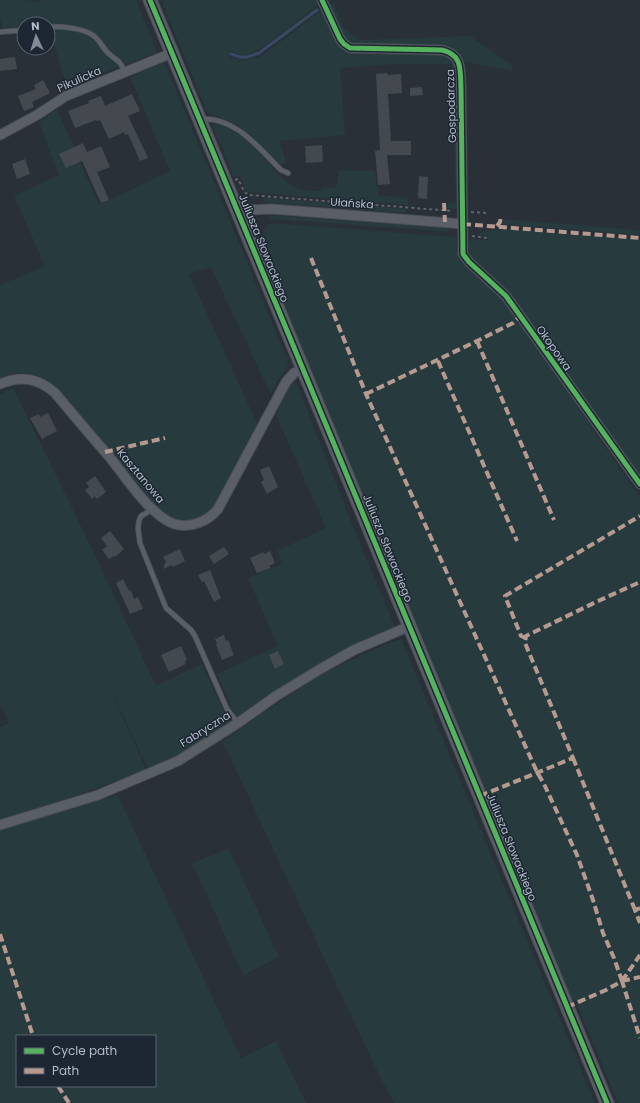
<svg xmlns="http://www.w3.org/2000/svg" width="640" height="1103" font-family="Poppins,sans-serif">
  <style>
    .green { fill: #273a3e; fill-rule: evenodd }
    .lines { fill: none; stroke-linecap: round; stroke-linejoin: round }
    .stream { stroke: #384963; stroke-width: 3 }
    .building { fill: #444950 }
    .lane-casing { stroke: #484c53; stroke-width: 6 }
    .street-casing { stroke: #484c53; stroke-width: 11 }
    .secondary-casing { stroke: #484c53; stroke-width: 15 }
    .path { stroke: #5d636a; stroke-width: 2; stroke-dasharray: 3 3; stroke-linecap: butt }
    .lane { stroke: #5a5e66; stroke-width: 4.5 }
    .street { stroke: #5a5e66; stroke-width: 9 }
    .secondary { stroke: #595d64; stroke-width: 13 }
    .quiet { stroke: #b69a8f; stroke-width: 4; stroke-dasharray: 8 4; stroke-linecap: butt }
    .cycleway-casing { stroke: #1d2633; stroke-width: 8 }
    .cycleway { stroke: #56b35d; stroke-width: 5 }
    .labels { text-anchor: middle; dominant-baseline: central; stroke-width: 3; stroke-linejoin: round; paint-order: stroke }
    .street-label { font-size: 11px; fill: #b4bcc9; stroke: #1d2633 }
  </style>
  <rect width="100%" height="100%" fill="#2a3038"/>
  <path class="green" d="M0 0H25L40 2V0H136L157 52 67 87 48 24H24V26L3 29 0 18Z
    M161 0H317L319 4C304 15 261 53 245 55 241 56 235 52 231 51L230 53V58L244 60 260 57 321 11C331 30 333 52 358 53L441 54C451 58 452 59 456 69L459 205 457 209 448 208V202L456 203 452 64H398L340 68 345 135 280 141 286 162 285 164H280L244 130 237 125 207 112Z
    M333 2 344 29 360 40 470 36 512 65 513 71 465 62C460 55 455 48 446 45L358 44C341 42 335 19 328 6Z
    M164 61 289 364 270 393 211 267 189 274 258 426 217 505 205 517 187 522 176 521 158 511 58 389C41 377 20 367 0 379V285L45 266 14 196 59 175 39 122 57 109 99 205 170 171 130 77Z
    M218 124C232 130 244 136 255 147 267 159 280 181 297 188 304 191 313 191 321 191L322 187 336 188 339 171H375L378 195 408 198V205L249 192 245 190 240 176 234 178 223 152 224 151 221 143 219 142 212 127 213 125Z
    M264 198 407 209 405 212 401 213 264 202Z
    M269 215 444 228 452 232 271 219Z
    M502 219 640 230V235L501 224Z
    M272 223 456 237 457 253 459 258 463 262 469 265 483 278 513 312 640 498V1103H618L575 1000 570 999 267 264 271 261 264 234 267 225Z
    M502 229 640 240V477L615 444 524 312 504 289 472 258 469 250 468 243 472 239 488 240V236L475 234 488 231Z
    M296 382 354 529 395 627 241 717 236 716 217 674 278 646 248 578 282 564 277 551 326 528 276 415 287 388Z
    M13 388 86 536 156 686 202 664 223 710 231 721 230 725 184 754 148 770 103 671 146 770 66 799 0 820V727L9 723 0 702V395Z
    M401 639 595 1103H394L379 1075 223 742 259 715 329 670 382 646Z
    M118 796 241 1058 276 1041 306 1103H0V830L89 801ZM17 1036H155V1086H17Z
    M229 849 279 957 243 975 192 863Z"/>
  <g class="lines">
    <path class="stream" d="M231 54 240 57H247L259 53 317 10"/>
  </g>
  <path class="building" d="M15 57 17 69 0 71V59Z
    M387 73 388 75 401 74 402 93 388 94 391 141H411V155H387L390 184 378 185 375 151 380 150 376 74Z
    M43 80 50 93 32 102 34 107 24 111 18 96 36 89 34 85Z
    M422 87 423 95 410 96V88Z
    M132 94 140 111 128 116 148 158 140 161 128 134 125 135 124 132 109 139 100 120 97 121 96 120 75 128 68 111 89 103 88 101 101 96 105 106Z
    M83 143 87 152 101 146 110 167 97 172 109 200 101 203 82 161 66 168 59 154Z
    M322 145 323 162 306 163 305 146Z
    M25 159 30 174 17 179 12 164Z
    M419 176 428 177 427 199 418 198Z
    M48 413 57 431 42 439 30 418 39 414 40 417Z
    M269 466 278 487 267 494 261 482 264 480 260 470Z
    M95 476 106 492 97 499 95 496 92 499 85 490 89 487 86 483Z
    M110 531 124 549 115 557 114 556 109 559 102 550 107 546 101 538Z
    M224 547 229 554 214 564 209 556Z
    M180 549 185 561 173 567 172 565 163 569 166 561 163 557Z
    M270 551 275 563 269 566 271 568 257 573 250 558 263 552 264 554Z
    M210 570 221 598 214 602 204 581 202 582 198 575Z
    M123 579 129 591 131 590 134 599 138 597 143 609 130 614 116 583Z
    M224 635 226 641 228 640 234 655 222 660 216 645 217 644 215 639Z
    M181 646 187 660 185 661 186 664 169 672 161 655Z
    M278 651 284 664 275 669 269 655Z"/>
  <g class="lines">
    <g class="lane-casing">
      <path id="lane" d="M48 27C60 26 84 28 94 36 100 41 103 48 108 53 118 62 119 59 125 72
        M0 32 24 30
        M202 119C235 117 259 148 281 170L288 173
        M152 510 141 516 139 521 138 528 140 543 166 608 191 630 195 636 227 709 238 723"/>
    </g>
    <g class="street-casing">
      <path id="street" d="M322 0 340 39 344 44 350 48 442 50C463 55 460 70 461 88L463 254 469 262 506 296 640 484
        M0 135 37 115 66 96 172 53
        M239 212 244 210 272 209 463 224
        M0 384C21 375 38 378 55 393 72 413 89 434 107 454 124 474 149 515 174 524 191 529 208 521 218 509L286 382 294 373 303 369
        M0 825 98 795 178 761 238 723 276 696 322 668 354 650 410 626"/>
    </g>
    <g class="secondary-casing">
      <path id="secondary" d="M150 0 607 1103"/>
    </g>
    <path class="path" d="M235 180 238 179 244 191 248 195 453 211
      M471 212 488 213
      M472 236 487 238"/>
    <use href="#lane" class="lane"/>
    <use href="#street" class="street"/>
    <use href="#secondary" class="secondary"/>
    <path class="quiet" d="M444 203 445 222
      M463 224 640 238
      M497 226 500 222 501 216
      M311 258 366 394 537 772 544 784 577 855 593 900 603 933 614 958 622 981
      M477 341 554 520
      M438 361 517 541
      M366 394 479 340 513 323 520 316
      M105 452 165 438
      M526 638 521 636 505 596 640 516
      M573 758 635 910
      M480 796 573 758 525 643 526 636 596 602 640 582
      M640 908 635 910 640 923
      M0 934 33 1036
      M622 981 640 955
      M622 981 640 977
      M567 1007 606 990 622 981 640 1038
      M58 1086 69 1103"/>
    <g class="cycleway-casing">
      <path id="cycleway" d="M150 0 607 1103
        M322 0 340 39 344 44 350 48 442 50C463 55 460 70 461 88L463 254 469 262 506 296 640 484"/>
    </g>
    <use href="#cycleway" class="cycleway"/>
  </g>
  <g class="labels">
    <g class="street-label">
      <text transform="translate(79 79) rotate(-24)">Pikulicka</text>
      <text transform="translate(451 106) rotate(-92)">Gospodarcza</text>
      <text transform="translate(352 203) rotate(4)">Ułańska</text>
      <text transform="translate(264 248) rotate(68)">Juliusza Słowackiego</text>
      <text transform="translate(554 348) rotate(55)">Okopowa</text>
      <text transform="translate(141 476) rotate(50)">Kasztanowa</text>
      <text transform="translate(388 548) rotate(68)">Juliusza Słowackiego</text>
      <text transform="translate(205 729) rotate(-32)">Fabryczna</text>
      <text transform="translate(512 847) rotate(68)">Juliusza Słowackiego</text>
    </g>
  </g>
  <rect x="16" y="1035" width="140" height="52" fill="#1d2633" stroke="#59626f"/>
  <rect x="24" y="1048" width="20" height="6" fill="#56b35d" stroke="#59626f"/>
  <text x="52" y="1055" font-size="12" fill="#b4bcc9">Cycle path</text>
  <rect x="24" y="1068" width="20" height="6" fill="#b69a8f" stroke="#59626f"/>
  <text x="52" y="1075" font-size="12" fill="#b4bcc9">Path</text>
  <g transform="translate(36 36) rotate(356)"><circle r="19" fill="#1d2633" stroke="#59626f"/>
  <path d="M0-3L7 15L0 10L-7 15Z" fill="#848b96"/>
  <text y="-6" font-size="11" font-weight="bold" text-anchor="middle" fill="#b4bcc9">N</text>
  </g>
</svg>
